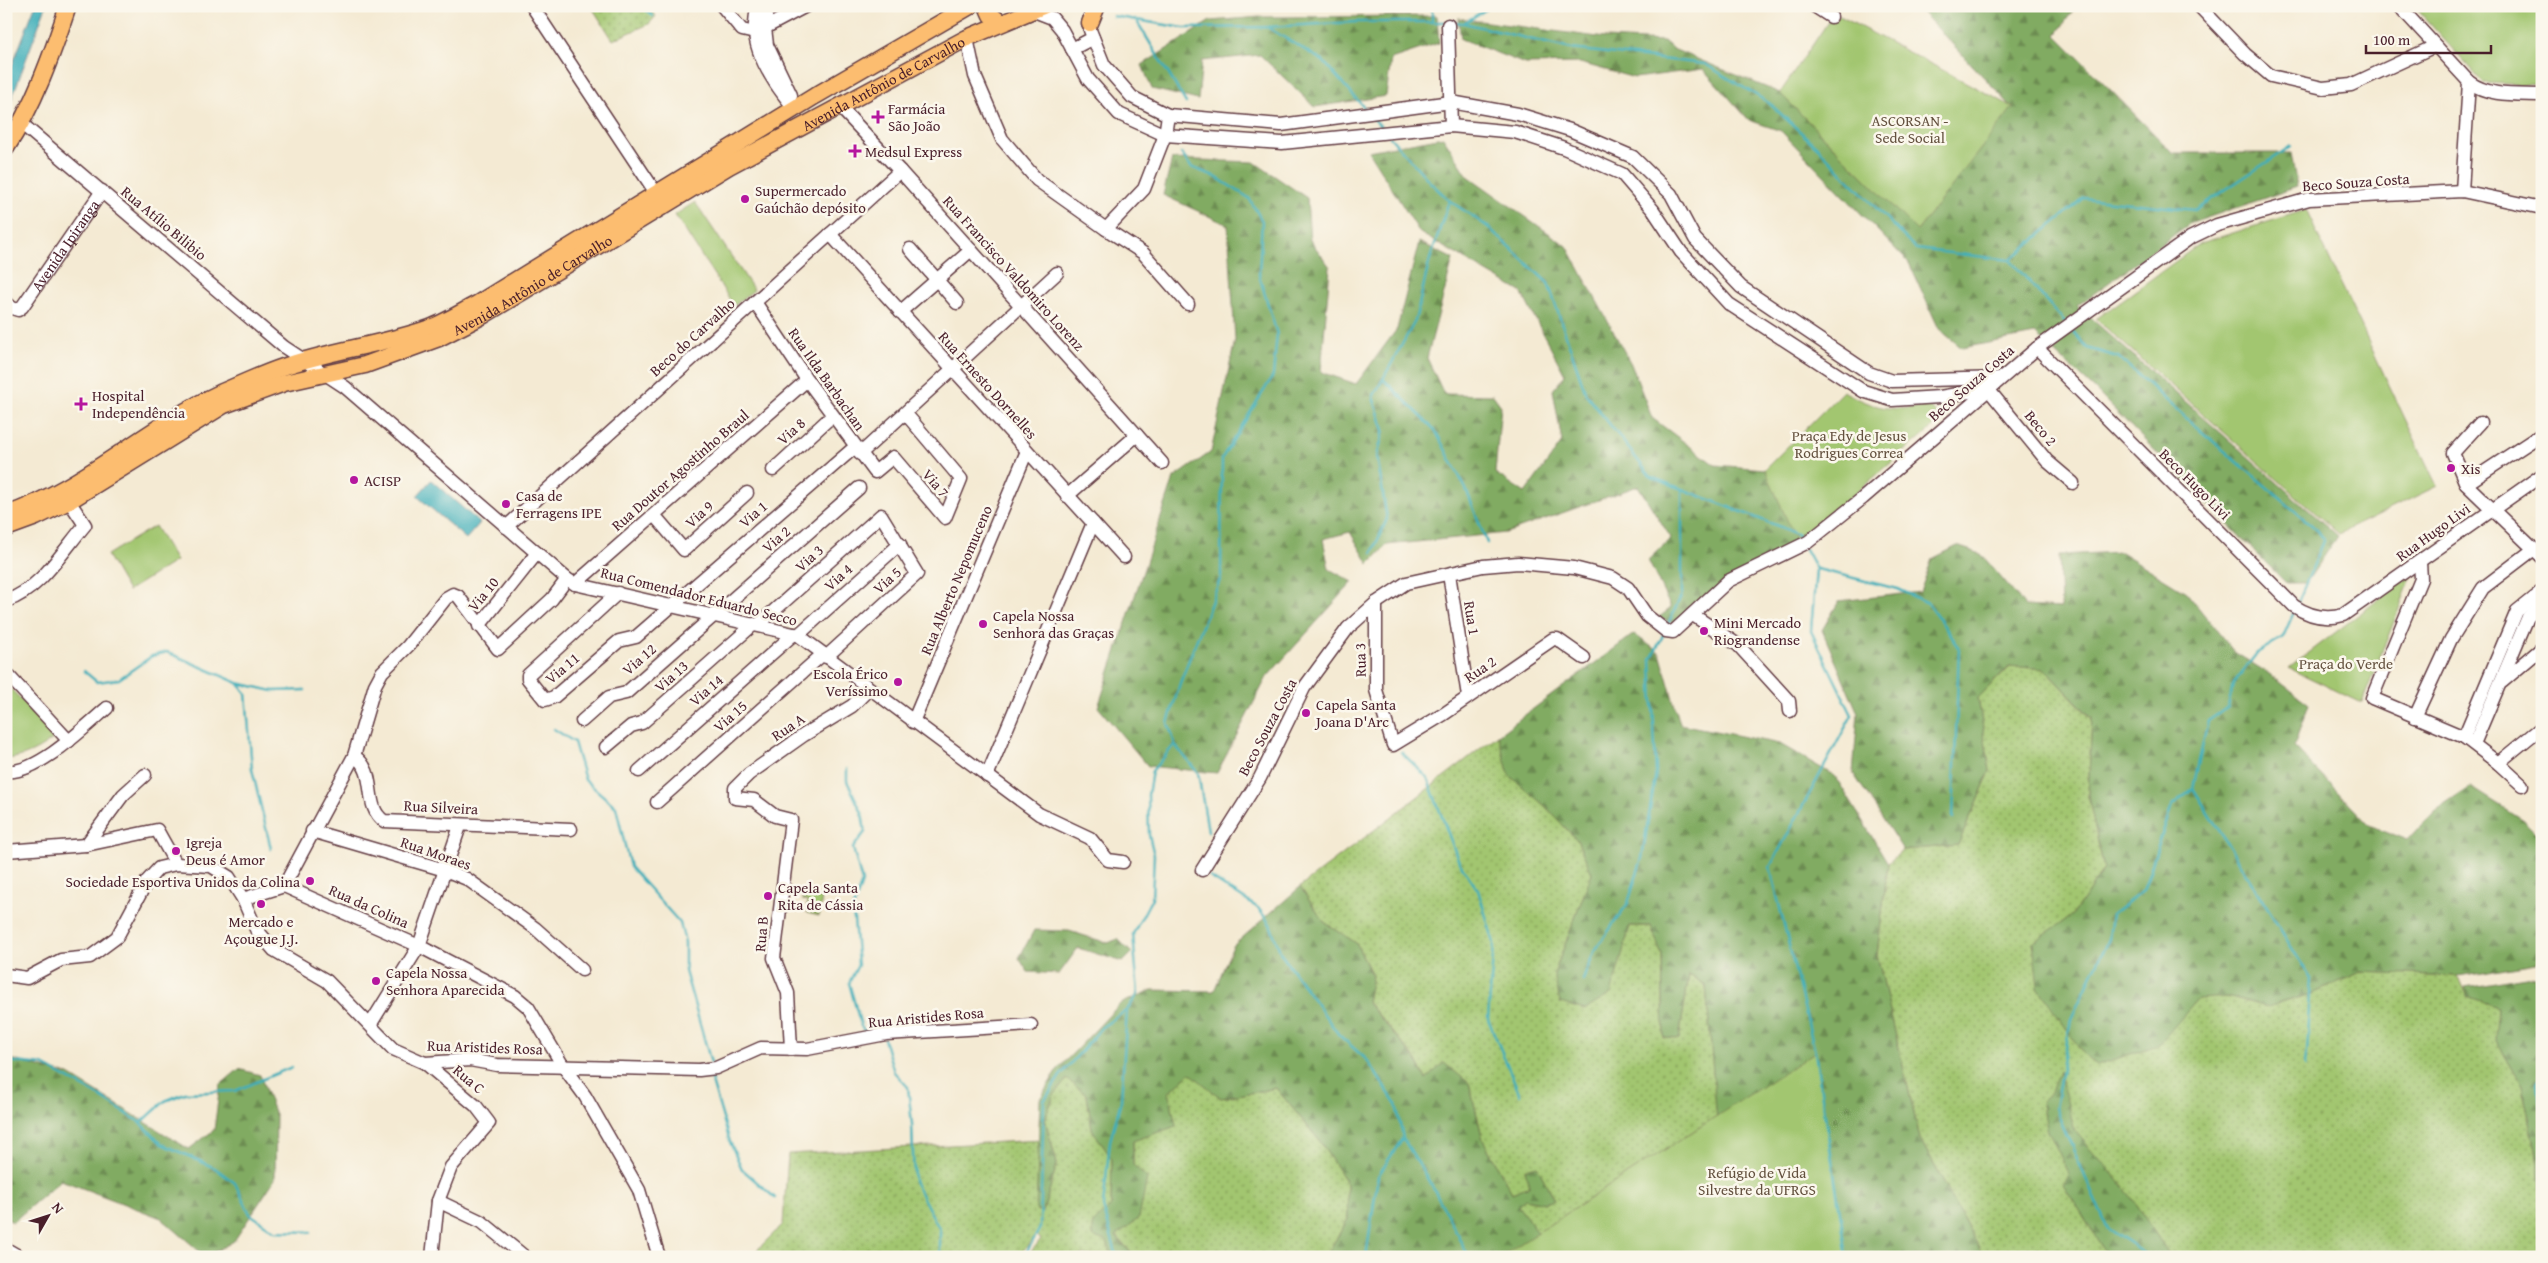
<svg xmlns="http://www.w3.org/2000/svg" width="2548" height="1263" font-family="'Gentium Book Plus',serif">
  <style>
    .grass { fill: url(#grass-dots); stroke: #76724d }
    .forest { fill: url(#forest-firs); stroke: #666546 }
    .park { fill: #a2c66f; stroke: #76724d }
    .water { fill: #3fafba; stroke: #446772 }
    .lines { fill: none; stroke-linecap: round; stroke-linejoin: round }
    .stream { stroke: #3fafba; stroke-width: 2.5 }
    .minor-casing { stroke: #643d44; stroke-width: 15 }
    .major-casing { stroke: #643d44; stroke-width: 19 }
    .minor { stroke: #fff; stroke-width: 12 }
    .major { stroke: #fcbd6f; stroke-width: 16 }
    .poi-dot { fill: #b5179e; stroke: #fbf7ec; stroke-width: 2 }
    .labels { text-anchor: middle; dominant-baseline: central; stroke-width: 5; stroke-linejoin: round; paint-order: stroke }
    .street-label { font-size: 15px; fill: #4a1f2b; stroke: #fbf7ec }
    .poi-label { font-size: 15px; fill: #4a1f2b; stroke: #fbf7ec; text-anchor: start }
    .park-label { font-size: 15px; fill: #64513f; stroke: #fbf7ec }
  </style>
  <defs>
    <pattern id="grass-dots" width="8" height="8" patternUnits="userSpaceOnUse" patternTransform="scale(1.25)"><rect width="8" height="8" fill="#a2c66f"/><path d="M2 2h.1M6 6h.1" fill="none" stroke="#86a05b" stroke-width="1.8" stroke-linecap="round"/></pattern>
    <pattern id="forest-firs" width="22" height="20" patternUnits="userSpaceOnUse" patternTransform="scale(1.25)"><rect width="22" height="20" fill="#81ab62"/><path d="M5 1l3.5 6h-7zM16 11l3.5 6h-7z" fill="#6c8b51"/></pattern>
  </defs>
  <rect width="100%" height="100%" fill="#fbf7ec"/>
  <filter id="ink" filterUnits="userSpaceOnUse"><feTurbulence type="fractalNoise" baseFrequency=".02" numOctaves="2"/><feDisplacementMap in="SourceGraphic" scale="10" xChannelSelector="R" yChannelSelector="G"/><feConvolveMatrix kernelMatrix="1 2 1 2 8 2 1 2 1" color-interpolation-filters="sRGB"/></filter>
  <filter id="wash" filterUnits="userSpaceOnUse"><feTurbulence type="fractalNoise" baseFrequency=".0096" numOctaves="4" result="noise"/><feDisplacementMap in="SourceGraphic" scale="20" xChannelSelector="R" yChannelSelector="G"/><feGaussianBlur stdDeviation="1.12" result="paint"/><feColorMatrix in="noise" values="0 0 0 0 0 0 0 0 0 0 0 0 0 0 0 0 0 1.4 0 .05"/><feComposite in="paint" operator="in"/></filter>
  <g filter="url(#wash)">
    <rect width="100%" height="100%" fill="#f4ead3"/>
    <path class="grass" d="M591 6H647L656 16 649 24 613 40Z
      M2010 666 2045 669 2092 719 2088 795 2104 869 2073 915 2033 943 2158 1045 2197 998 2230 997 2268 1007 2311 994 2361 972 2458 976 2468 996 2498 1007 2496 1039 2522 1085 2536 1150 2542 1200V1257H1984L1920 1139 1877 955 1888 863 1903 850 1958 845 1990 771 1978 698Z
      M1498 735 1510 775 1545 806 1577 840 1592 873 1554 974 1610 994 1629 926H1651L1662 955 1664 1038 1679 1039 1689 975 1706 985 1717 1116 1815 1052 1500 1257 1518 1206 1525 1199 1545 1203 1554 1200 1537 1167 1526 1170 1529 1186 1512 1193 1483 1140 1469 1083 1427 1080 1416 1060 1367 1001 1372 975 1356 943 1324 922 1300 887Z
      M803 894 822 898 819 916 807 913V901L802 900Z
      M1190 1072 1221 1098 1276 1088 1319 1140 1347 1184 1348 1219 1328 1253 1330 1257H1153L1132 1254 1116 1235 1139 1218 1133 1165V1140L1175 1126 1169 1092Z
      M1067 1079 1087 1095 1092 1129 1112 1159 1111 1206 1093 1224 1107 1242 1112 1255 1027 1257 1041 1239 1036 1235 1018 1257H750L783 1224 788 1154 1040 1140 1036 1210 1043 1212 1057 1164 1045 1119 1054 1095Z"/>
    <path class="forest" d="M1926 6H2076L2056 35 2173 153H2291L2297 187 2189 224 2077 306 2338 536 2306 583H2286L2093 388 2035 334 1962 348 1939 329 1909 263 1781 131 1749 120 1703 69 1635 78 1580 63 1525 64 1461 39 1458 18 1605 38 1664 41 1673 49 1780 93 1917 231 2012 107 1920 10Z
      M1437 16 1439 43 1391 59 1386 96 1315 107 1260 55 1202 61 1198 100 1152 89 1142 65 1210 21 1260 17Z
      M1443 137 1468 176 1567 246 1631 364 1652 418 1715 465 1765 469 1819 415 1797 543 1674 623 1658 618 1671 608 1648 560 1671 538 1638 486 1506 533 1387 545 1369 564 1350 532 1323 539 1329 569 1353 582 1267 677 1217 773 1148 766 1098 707 1174 478 1211 452 1235 340 1228 225 1163 195 1172 159 1254 162 1307 198 1310 240 1330 267 1321 372 1356 384 1397 329 1419 242 1453 259 1427 358 1444 394 1493 395 1501 406 1495 473 1525 493 1562 442 1553 390 1565 375 1521 292 1420 233 1368 151Z
      M1957 546 1981 554 2025 606 2061 608 2059 555 2121 552 2186 592 2234 652 2268 673 2309 704 2294 746 2369 825 2408 840 2435 811 2471 787 2523 820 2542 839V959L2536 963 2458 976 2361 972 2311 994 2268 1007 2230 997 2198 999 2158 1045 2097 1065 2085 1056 2038 987 2033 942 2073 915 2104 869 2088 795 2092 718 2045 669 2009 666 1978 698 1990 771 1958 845 1903 850 1853 773 1858 713 1822 630 1839 601 1920 592 1932 559Z
      M1634 634 1660 653 1680 724 1780 744 1835 776 1888 863 1877 955 1920 1139 1984 1257H1756L1719 1147 1706 985 1689 975 1679 1039 1664 1038 1662 955 1651 926H1630L1611 994 1585 1010 1560 1003 1554 974 1592 873 1577 840 1545 806 1509 775 1498 735Z
      M1300 887 1324 922 1356 943 1372 976 1367 1002 1416 1060 1426 1079 1444 1063 1469 1083 1483 1140 1512 1193 1529 1186 1525 1169 1537 1166 1554 1200 1545 1203 1525 1199 1518 1206 1556 1257H1330L1328 1253 1348 1219 1347 1184 1319 1140 1276 1088 1221 1098 1190 1073 1169 1092 1176 1126 1133 1141V1165L1147 1178 1139 1218 1116 1236 1132 1254 1153 1257H1108L1112 1255 1107 1242 1093 1236V1224L1111 1206 1112 1159 1092 1129 1087 1095 1067 1079 1054 1095 1045 1119 1057 1164 1043 1212 1036 1210 1040 1099 1057 1070 1120 1004 1152 990 1214 991 1233 946Z
      M1034 930 1069 931 1108 943 1118 939 1132 953 1123 962 1078 948 1059 974 1028 972 1019 958Z
      M2539 975 2542 977V1200L2536 1150 2522 1085 2495 1039 2498 1007 2467 996 2465 987Z
      M6 1028 10 1059 69 1075 189 1149 214 1130 220 1085 239 1069 260 1075 276 1117 275 1179 234 1241 206 1257 161 1218 61 1180 13 1222 6 1218Z
      M2059 1071 2075 1131 2125 1188 2171 1257H2108L2063 1184 2069 1173 2048 1131 2041 1101 2051 1092Z"/>
    <path class="park" d="M2414 6H2542V85L2483 83Z
      M1834 13 2013 107 1917 231 1780 93Z
      M695 202 754 290 734 306 675 215Z
      M2306 210 2437 486 2339 534 2096 319 2201 243Z
      M1843 391C1878 410 1890 411 1929 406L1937 414 1934 426 1797 543 1765 469Z
      M155 526 176 561 128 591 107 555Z
      M2413 573 2362 703 2289 668Z
      M6 684 56 736C43 748 24 758 6 759Z
      M1815 1052 1847 1257H1500Z"/>
    <path class="water" d="M35 6H46L6 114V81Z
      M431 480 480 523 466 539 417 496Z"/>
    <g class="lines">
      <path class="stream" d="M641 6 653 16
        M1432 6V21
        M1113 16 1184 28 1267 27 1323 61 1366 110
        M1451 22 1464 23 1571 49 1705 64 1769 103 1818 148 1916 249 2010 260 2066 323
        M1465 22 1492 6
        M1138 23 1186 103
        M1267 27 1357 22H1445
        M1373 118 1383 129
        M1390 137 1430 182 1450 201 1488 227 1548 283 1586 394 1651 477 1783 528 1798 535 1801 542
        M2010 260 2084 198 2195 210 2291 146
        M2071 329 2087 348 2118 357 2195 426 2315 528 2324 541 2297 604
        M1383 379 1435 430 1466 489 1487 543
        M1805 549 1816 569 1811 631 1852 715 1770 867 1815 1052 1847 1257
        M1372 553 1387 519 1377 456 1384 430 1373 397 1415 321 1430 259 1449 201
        M1817 569 1898 589 1928 603 1959 647 1953 818
        M1667 626 1682 594V490
        M84 671 97 682 119 679 152 656 167 652 238 683 246 693 252 769 271 849
        M238 683 273 691 305 690
        M554 729 574 742 585 780 616 807 630 867 680 923 685 942V971L711 1063
        M1175 745 1198 773 1208 831
        M1401 752 1427 777 1459 862 1478 890 1494 943 1488 1019 1520 1095
        M847 769V781L862 813 865 832 853 848 862 882 853 908 858 965 849 983 861 1026 867 1034
        M2193 788 2311 979 2305 1066
        M1210 877 1258 908 1270 924 1281 954 1339 1035 1367 1060 1396 1104 1403 1138 1436 1193 1469 1257
        M1583 980 1594 952 1628 903 1642 858 1656 772 1651 660 1664 633
        M884 1039 894 1072 908 1087 912 1124 914 1181 940 1230V1257
        M6 1061 43 1065 96 1094 141 1123 162 1144 215 1168 235 1183 250 1214 275 1231 311 1232
        M710 1075 730 1142 742 1169 775 1198
        M2542 1078 2538 1081 2542 1118
        M141 1123 165 1101 185 1093 235 1091 292 1067
        M1024 1257 1040 1228 1044 1101 1060 1076 1102 1027 1127 1010 1138 994 1133 934 1152 898 1154 855 1149 835 1148 795 1152 771 1175 744 1168 723 1180 683 1221 577 1222 458 1273 376 1277 334 1259 275 1262 221 1249 198 1214 176 1191 167 1181 153
        M1117 1257 1103 1206 1110 1141 1121 1101 1127 1010
        M1366 1257 1378 1176 1402 1139
        M2150 1257 2108 1229 2055 1108 2071 1019 2109 939 2112 914 2143 891 2172 805 2193 788 2208 721 2228 707 2233 684 2257 653 2283 637 2294 612"/>
    </g>
  </g>
  <g filter="url(#ink)">
    <g class="lines">
      <g class="minor-casing">
        <g id="minor">
          <path d="M532 6 656 193"/>
          <path d="M722 6 742 30 755 33 806 6"/>
          <path d="M757 6C756 15 754 25 755 34 758 60 778 89 795 109"/>
          <path d="M767 6 765 28 767 45 791 95"/>
          <path d="M1814 6 1831 17"/>
          <path d="M2199 6 2245 54 2271 76 2323 88 2351 85 2435 46"/>
          <path d="M2399 6 2469 82C2489 97 2517 94 2542 95"/>
          <path d="M1034 11 1052 18 1062 30 1088 79 1119 114 1165 135 1282 143 1451 126 1515 132 1564 148 1622 174 1653 210 1681 252 1729 304 1863 391 1892 400 1940 397 1986 389"/>
          <path d="M1090 15V30L1104 65 1132 97 1168 115 1281 125 1451 102 1518 114 1570 130 1633 157 1671 194 1695 239 1741 287 1869 373 1892 381 2001 378"/>
          <path d="M1448 25 1451 126"/>
          <path d="M967 38 975 76 1002 139 1037 180 1106 229 1143 253 1188 304"/>
          <path d="M1072 49 1093 38"/>
          <path d="M839 106 900 171 1162 463"/>
          <path d="M22 124 284 347 345 387 567 579 575 584 798 635 1039 814 1090 838 1108 860 1123 862"/>
          <path d="M2462 191 2469 82"/>
          <path d="M1106 229 1144 189 1165 135 1168 115"/>
          <path d="M830 234 1124 557"/>
          <path d="M910 249 957 303"/>
          <path id="s1" d="M6 302 12 308 18 310 22 307 102 191"/>
          <path d="M755 302 807 380 875 472 893 457 945 518 961 479 906 414"/>
          <path d="M900 312 971 250"/>
          <path d="M2037 348 2294 606C2309 616 2326 620 2343 615L2542 475"/>
          <path d="M1988 389 2047 461 2073 483"/>
          <path d="M2480 423 2453 453 2466 484 2542 557"/>
          <path d="M860 454 1057 273"/>
          <path d="M773 470 832 416"/>
          <path d="M2466 484 2542 434"/>
          <path d="M1067 496 1137 435"/>
          <path d="M654 515 684 550 747 493"/>
          <path d="M506 527 900 171"/>
          <path d="M2420 562 2421 579 2372 698 2464 737 2498 763 2522 785"/>
          <path d="M1449 574 1468 696"/>
          <path d="M575 584 807 380"/>
          <path d="M618 593 528 675V679L545 700 554 697 619 641 636 637 855 447"/>
          <path d="M6 601C41 589 62 552 85 525L69 501"/>
          <path d="M1376 603V690L1393 745 1444 714 1553 639H1557L1584 658"/>
          <path d="M1693 615 1738 645 1789 701 1790 711"/>
          <path d="M758 625 881 515 917 574 826 657"/>
          <path d="M479 626 537 553"/>
          <path d="M798 635 900 544"/>
          <path d="M6 673 69 741"/>
          <path d="M2502 682 2542 648"/>
          <path d="M2415 717 2451 639 2483 588 2534 549"/>
          <path d="M582 721 609 697 626 693 859 488"/>
          <path d="M913 722 1027 451"/>
          <path d="M2464 737 2517 611 2542 591"/>
          <path d="M2474 744 2528 617 2542 605"/>
          <path d="M606 747 631 726 642 723 754 624"/>
          <path d="M354 756C379 772 362 806 384 821L571 829"/>
          <path d="M2498 763 2542 727"/>
          <path d="M6 771C36 775 85 727 107 708"/>
          <path d="M639 771 794 634"/>
          <path d="M987 776 1093 523"/>
          <path d="M657 802 823 654"/>
          <path d="M312 831 445 870 467 879 535 928 582 970"/>
          <path d="M86 845 123 795 145 775"/>
          <path d="M6 851 86 845 157 830 176 864"/>
          <path d="M1202 870 1260 778 1304 688 1348 628 1376 603 1406 583 1483 566 1518 563 1574 568 1613 578 1628 588 1647 616 1666 631 1673 632 1728 581 1808 542 1863 498 2037 348 2190 238 2217 225 2309 199 2462 191 2542 208"/>
          <path d="M284 886 419 946 515 996 528 1007 563 1066 585 1096 639 1190 659 1257"/>
          <path d="M284 886 354 756 375 685 382 672 408 646 446 598 453 594 458 596 498 649 552 599 567 579"/>
          <path d="M243 899 284 886"/>
          <path d="M6 975 27 978 61 960 90 957 117 937 147 881 159 868 176 864 211 866 229 877 243 899 256 929 274 950 327 981 393 1049 425 1063 470 1060 497 1065 699 1070 716 1068 761 1048 807 1049 886 1034 1031 1025"/>
          <path d="M370 1025 419 946 460 826"/>
          <path d="M791 1049 788 993 774 958 791 820 775 816 754 800 735 798V788L749 774 804 735 852 706 869 689"/>
          <path d="M425 1063 476 1106 489 1123 451 1167 438 1201 432 1257"/>
          <path d="M438 1201 482 1222 525 1257"/>
          <path d="M6 1249 20 1257"/>
        </g>
      </g>
      <g class="major-casing">
        <g id="major">
          <path d="M987 6 991 15 1001 23"/>
          <path d="M1090 23 1097 6"/>
          <path d="M6 148C34 105 52 55 68 6"/>
          <path d="M6 515C84 488 145 428 220 393 241 384 262 374 283 367 331 350 382 345 430 328 446 322 462 312 477 304L815 96 970 6"/>
          <path id="s2" d="M6 528 36 517 69 501 224 405 284 383 365 365 439 338 484 315 729 166 967 38 1043 6"/>
        </g>
      </g>
      <use href="#minor" class="minor"/>
      <use href="#major" class="major"/>
    </g>
  </g>
  <g class="poi-dot">
    <path d="M875.5 109.5h5v5h5v5h-5v5h-5v-5h-5v-5h5z"/>
    <path d="M852.5 143.5h5v5h5v5h-5v5h-5v-5h-5v-5h5z"/>
    <circle cx="745" cy="199" r="5"/>
    <path d="M78.5 396.5h5v5h5v5h-5v5h-5v-5h-5v-5h5z"/>
    <circle cx="2451" cy="468" r="5"/>
    <circle cx="354" cy="480" r="5"/>
    <circle cx="506" cy="504" r="5"/>
    <circle cx="983" cy="624" r="5"/>
    <circle cx="1704" cy="631" r="5"/>
    <circle cx="898" cy="682" r="5"/>
    <circle cx="1306" cy="713" r="5"/>
    <circle cx="176" cy="851" r="5"/>
    <circle cx="310" cy="881" r="5"/>
    <circle cx="768" cy="896" r="5"/>
    <circle cx="261" cy="904" r="5"/>
    <circle cx="376" cy="981" r="5"/>
  </g>
  <g class="labels">
    <g class="street-label">
      <text stroke="none"><textPath href="#s2" startOffset="989">Avenida Antônio de Carvalho</textPath></text>
      <text transform="translate(2356 182) rotate(-4)">Beco Souza Costa</text>
      <text transform="translate(164 223) rotate(40)">Rua Atílio Bilibio</text>
      <text stroke="none"><textPath href="#s1" startOffset="95">Avenida Ipiranga</textPath></text>
      <text transform="translate(1014 273) rotate(48)">Rua Francisco Valdomiro Lorenz</text>
      <text stroke="none"><textPath href="#s2" startOffset="584">Avenida Antônio de Carvalho</textPath></text>
      <text transform="translate(692 337) rotate(-42)">Beco do Carvalho</text>
      <text transform="translate(827 379) rotate(55)">Rua Ilda Barbachan</text>
      <text transform="translate(1971 383) rotate(-41)">Beco Souza Costa</text>
      <text transform="translate(988 385) rotate(48)">Rua Ernesto Dornelles</text>
      <text transform="translate(2041 428) rotate(51)">Beco 2</text>
      <text transform="translate(791 431) rotate(-42)">Via 8</text>
      <text transform="translate(680 470) rotate(-41)">Rua Doutor Agostinho Braul</text>
      <text transform="translate(936 483) rotate(50)">Via 7</text>
      <text transform="translate(2195 484) rotate(45)">Beco Hugo Livi</text>
      <text transform="translate(699 514) rotate(-42)">Via 9</text>
      <text transform="translate(753 514) rotate(-41)">Via 1</text>
      <text transform="translate(2433 532) rotate(-36)">Rua Hugo Livi</text>
      <text transform="translate(776 539) rotate(-41)">Via 2</text>
      <text transform="translate(809 558) rotate(-42)">Via 3</text>
      <text transform="translate(838 577) rotate(-42)">Via 4</text>
      <text transform="translate(887 580) rotate(-42)">Via 5</text>
      <text transform="translate(956 580) rotate(-67)">Rua Alberto Nepomuceno</text>
      <text transform="translate(483 594) rotate(-51)">Via 10</text>
      <text transform="translate(699 596) rotate(14)">Rua Comendador Eduardo Secco</text>
      <text transform="translate(1472 618) rotate(81)">Rua 1</text>
      <text transform="translate(639 659) rotate(-41)">Via 12</text>
      <text transform="translate(1360 660) rotate(-91)">Rua 3</text>
      <text transform="translate(562 668) rotate(-40)">Via 11</text>
      <text transform="translate(1480 669) rotate(-34)">Rua 2</text>
      <text transform="translate(671 676) rotate(-42)">Via 13</text>
      <text transform="translate(706 690) rotate(-41)">Via 14</text>
      <text transform="translate(730 716) rotate(-42)">Via 15</text>
      <text transform="translate(788 727) rotate(-34)">Rua A</text>
      <text transform="translate(1267 727) rotate(-62)">Beco Souza Costa</text>
      <text transform="translate(441 807) rotate(3)">Rua Silveira</text>
      <text transform="translate(436 853) rotate(19)">Rua Moraes</text>
      <text transform="translate(369 906) rotate(24)">Rua da Colina</text>
      <text transform="translate(761 934) rotate(-85)">Rua B</text>
      <text transform="translate(926 1017) rotate(-5)">Rua Aristides Rosa</text>
      <text transform="translate(485 1047) rotate(2)">Rua Aristides Rosa</text>
      <text transform="translate(469 1079) rotate(40)">Rua C</text>
    </g>
    <g class="poi-label">
      <text x="888" y="108">Farmácia<tspan x="888" dy="17">São João</tspan></text>
      <text x="865" y="151">Medsul Express</text>
      <text x="755" y="190">Supermercado<tspan x="755" dy="17">Gaúchão depósito</tspan></text>
      <text x="92" y="395">Hospital<tspan x="92" dy="17">Independência</tspan></text>
      <text x="2461" y="468">Xis</text>
      <text x="364" y="480">ACISP</text>
      <text x="516" y="495">Casa de<tspan x="516" dy="17">Ferragens IPE</tspan></text>
      <text x="993" y="615">Capela Nossa<tspan x="993" dy="17">Senhora das Graças</tspan></text>
      <text x="1714" y="622">Mini Mercado<tspan x="1714" dy="17">Riograndense</tspan></text>
      <text x="888" y="673" text-anchor="end">Escola Érico<tspan x="888" dy="17">Veríssimo</tspan></text>
      <text x="1316" y="704">Capela Santa<tspan x="1316" dy="17">Joana D'Arc</tspan></text>
      <text x="186" y="842">Igreja<tspan x="186" dy="17">Deus é Amor</tspan></text>
      <text x="300" y="881" text-anchor="end">Sociedade Esportiva Unidos da Colina</text>
      <text x="778" y="887">Capela Santa<tspan x="778" dy="17">Rita de Cássia</tspan></text>
      <text x="261" y="921" text-anchor="middle">Mercado e<tspan x="261" dy="17">Açougue J.J.</tspan></text>
      <text x="386" y="972">Capela Nossa<tspan x="386" dy="17">Senhora Aparecida</tspan></text>
    </g>
    <g class="park-label">
      <text x="1910" y="120">ASCORSAN -<tspan x="1910" dy="17">Sede Social</tspan></text>
      <text x="1849" y="435">Praça Edy de Jesus<tspan x="1849" dy="17">Rodrigues Correa</tspan></text>
      <text x="2346" y="663">Praça do Verde</text>
      <text x="1757" y="1172">Refúgio de Vida<tspan x="1757" dy="17">Silvestre da UFRGS</tspan></text>
    </g>
  </g>
  <rect width="2548" height="1263" fill="none" stroke="#fbf7ec" stroke-width="25"/>
  <g transform="translate(48 1216) rotate(51)" stroke="#fbf7ec" stroke-width="4" paint-order="stroke">
  <path d="M0-4L9 19L0 12L-9 19Z" fill="#4a1f2b"/>
  <text y="-8" font-size="14" font-weight="bold" text-anchor="middle" fill="#4a1f2b">N</text>
  </g>
  <path d="M2366 45v8h125v-8" fill="none" stroke="#4a1f2b" stroke-width="2.5"/>
  <text x="2373" y="45" font-size="15" fill="#4a1f2b" stroke="#fbf7ec" stroke-width="4" paint-order="stroke">100 m</text>
</svg>
